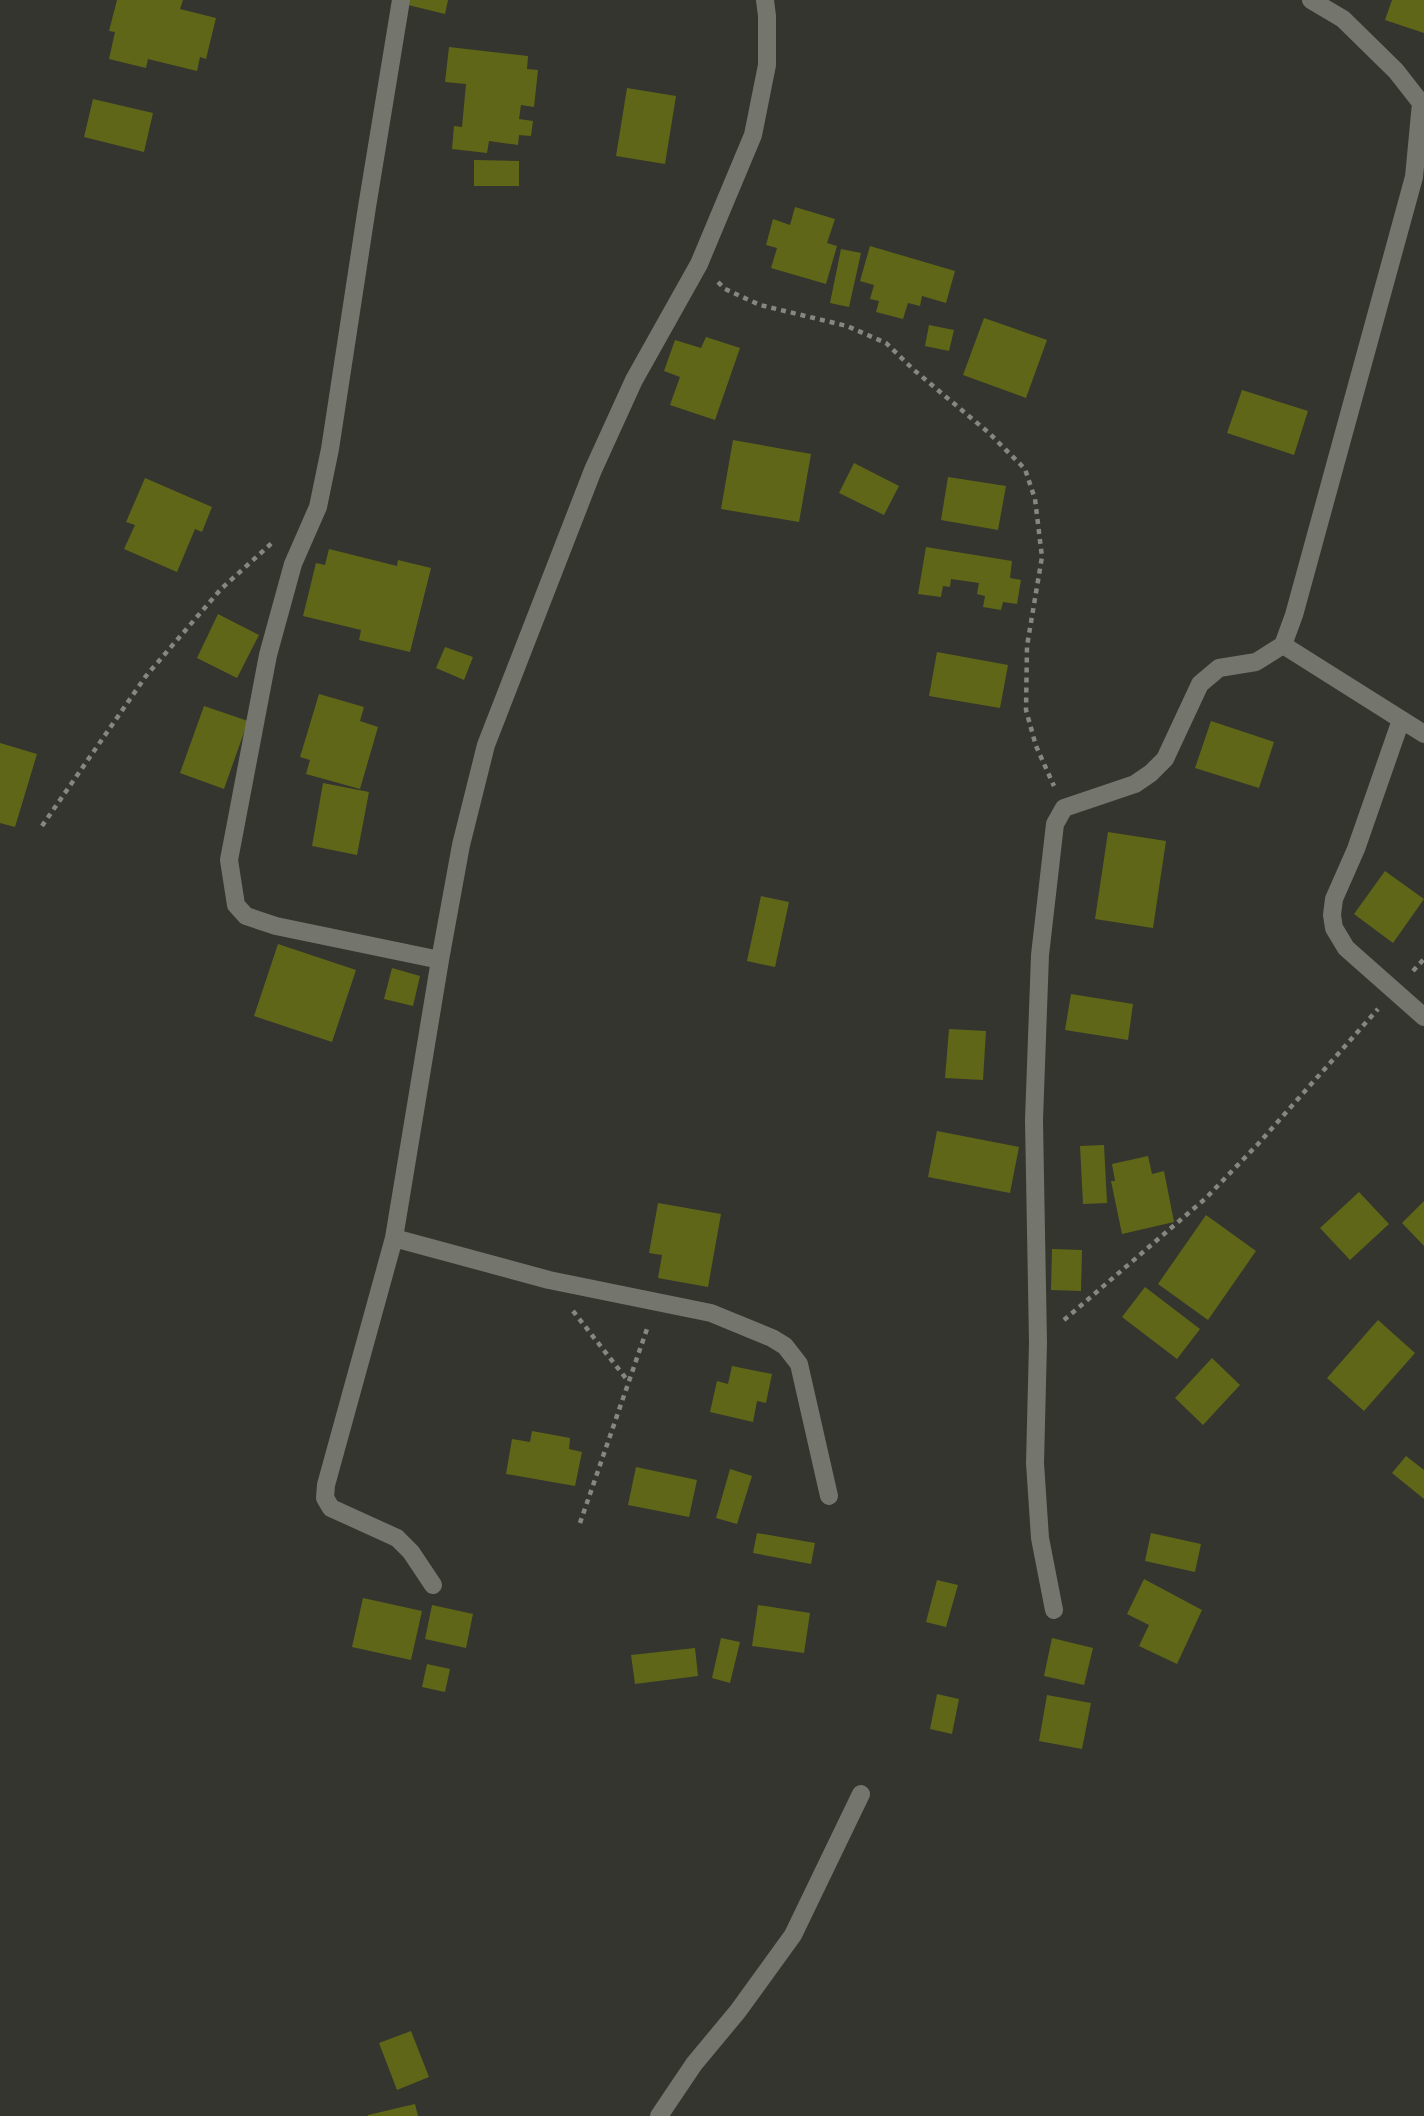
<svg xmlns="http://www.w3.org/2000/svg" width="1424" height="2116" font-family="Merriweather,serif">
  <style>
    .building { fill: #606618 }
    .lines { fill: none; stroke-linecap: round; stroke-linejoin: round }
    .path { stroke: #868781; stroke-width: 4.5; stroke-dasharray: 5 5; stroke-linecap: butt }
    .minor { stroke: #74756d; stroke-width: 18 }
  </style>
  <rect width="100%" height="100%" fill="#34352e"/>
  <path class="building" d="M117 0H183L180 9 216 18 206 59 200 57 197 71 148 59 146 68 109 59 115 32 109 31Z
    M405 0H448L445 14 404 4Z
    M1392 0H1424V33L1385 20Z
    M449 47 528 56 527 69 538 70 534 107 521 105 519 119 533 121 531 136 519 135 518 145 489 141 487 153 452 149 454 126 462 127 466 84 445 82Z
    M627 88 676 96 665 164 616 156Z
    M93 99 153 113 144 152 84 137Z
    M474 160 519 161V186H474Z
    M795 207 835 219 827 243 837 246 826 284 771 268 777 248 766 245 773 219 790 225Z
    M870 246 955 271 946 303 922 296 920 306 908 303 903 319 876 312 879 301 870 299 874 285 860 281Z
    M841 249 861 253 849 307 830 303Z
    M984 318 1047 340 1026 398 963 375Z
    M929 325 954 330 949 351 925 346Z
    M706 337 740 348 715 420 670 405 680 377 664 371 675 340 701 348Z
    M1242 390 1308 411 1294 455 1227 433Z
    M733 440 811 454 799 522 721 509Z
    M854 463 899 486 884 515 839 493Z
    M948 477 1006 486 998 530 941 520Z
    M145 478 212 507 202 532 195 529 177 572 124 549 135 525 126 522Z
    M926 547 1012 561 1010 578 1021 580 1017 604 1003 602 1001 610 983 607 985 596 977 594 979 583 951 579 950 587 943 586 941 597 918 594Z
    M329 549 397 566 398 560 431 568 410 652 359 640 361 630 303 616 316 563 325 565Z
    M218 614 259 635 237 678 197 658Z
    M445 647 473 657 464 680 436 668Z
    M937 652 1008 665 1000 708 929 696Z
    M319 694 364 707 360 721 378 727 360 789 306 774 310 760 300 757Z
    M204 706 248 721 224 789 180 773Z
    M1211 721 1274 742 1259 788 1195 768Z
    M0 743 37 754 15 827 0 823Z
    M323 783 369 792 357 855 312 846Z
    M1108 832 1166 841 1153 928 1095 919Z
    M1385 871 1424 899 1393 943 1354 914Z
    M761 896 789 902 775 967 747 961Z
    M278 944 356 970 332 1042 254 1016Z
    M392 968 420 976 413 1006 384 999Z
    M1071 994 1133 1004 1128 1040 1065 1030Z
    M949 1029 986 1031 983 1080 945 1078Z
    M937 1131 1019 1147 1010 1193 928 1177Z
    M1104 1145 1107 1203 1083 1204 1080 1146Z
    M1148 1156 1152 1174 1164 1171 1174 1222 1122 1234 1111 1181H1115L1112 1164Z
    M1359 1192 1389 1224 1350 1260 1320 1228Z
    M1424 1201V1246L1402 1223Z
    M658 1203 721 1214 708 1287 658 1278 662 1255 649 1253Z
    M1206 1215 1256 1251 1208 1320 1158 1284Z
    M1052 1249 1082 1250 1081 1291 1051 1290Z
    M1145 1287 1200 1329 1177 1359 1122 1317Z
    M1378 1320 1415 1353 1364 1411 1327 1378Z
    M1212 1358 1240 1385 1203 1425 1175 1398Z
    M732 1366 772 1374 766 1403 757 1401 753 1422 710 1412 717 1381 728 1384Z
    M532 1431 570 1438 569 1449 582 1452 575 1486 506 1474 512 1439 530 1442Z
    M1406 1456 1424 1470V1499L1392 1473Z
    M636 1467 697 1480 689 1517 628 1505Z
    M730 1469 752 1476 737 1524 716 1518Z
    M757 1533 815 1543 811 1564 753 1553Z
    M1151 1533 1201 1544 1195 1572 1145 1561Z
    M1144 1579 1202 1610 1177 1664 1139 1646 1149 1625 1127 1614Z
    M937 1580 958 1585 946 1627 926 1622Z
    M363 1598 422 1611 411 1660 352 1647Z
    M432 1605 473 1614 466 1648 425 1639Z
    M758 1605 810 1613 804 1653 752 1646Z
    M721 1638 740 1642 730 1683 712 1678Z
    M1052 1638 1093 1648 1084 1685 1044 1676Z
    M695 1648 698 1676 635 1684 631 1655Z
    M427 1664 450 1669 445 1692 422 1687Z
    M937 1694 959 1699 952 1734 930 1729Z
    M1047 1695 1091 1703 1082 1749 1039 1741Z
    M411 2031 429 2077 397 2090 379 2043Z
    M415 2104 418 2116H368V2115Z"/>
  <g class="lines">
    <path class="path" d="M718 282 725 289 760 305 847 326 886 343 914 370 989 433 1025 469 1035 499 1042 557 1027 646 1026 710 1036 746 1054 786
      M42 826 146 676 221 589 273 542
      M1413 971 1424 959
      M573 1311 628 1381
      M1064 1320 1206 1198 1258 1144 1378 1009
      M580 1523 648 1326"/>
    <path class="minor" d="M401 0 367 207 330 449 318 507 293 564 268 655 229 860 236 905 246 916 276 926 440 960
      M1283 645 1424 734
      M1401 720 1356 849 1334 899 1332 915 1334 928 1346 948 1424 1017
      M394 1238 549 1280 711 1313 772 1338 785 1346 799 1364 829 1496
      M433 1585 411 1552 397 1538 331 1508 325 1498 326 1485 394 1238 440 960 461 845 486 745 593 470 634 380 699 264 753 135 767 65V16L765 0
      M1054 1610 1040 1538 1035 1463 1038 1343 1034 1120 1040 955 1055 824 1064 808 1135 784 1151 773 1165 759 1200 684 1219 668 1256 662 1283 645 1294 615 1414 177 1421 103 1396 71 1343 19 1311 0
      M659 2116 694 2064 738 2011 793 1935 861 1794"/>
  </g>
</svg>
